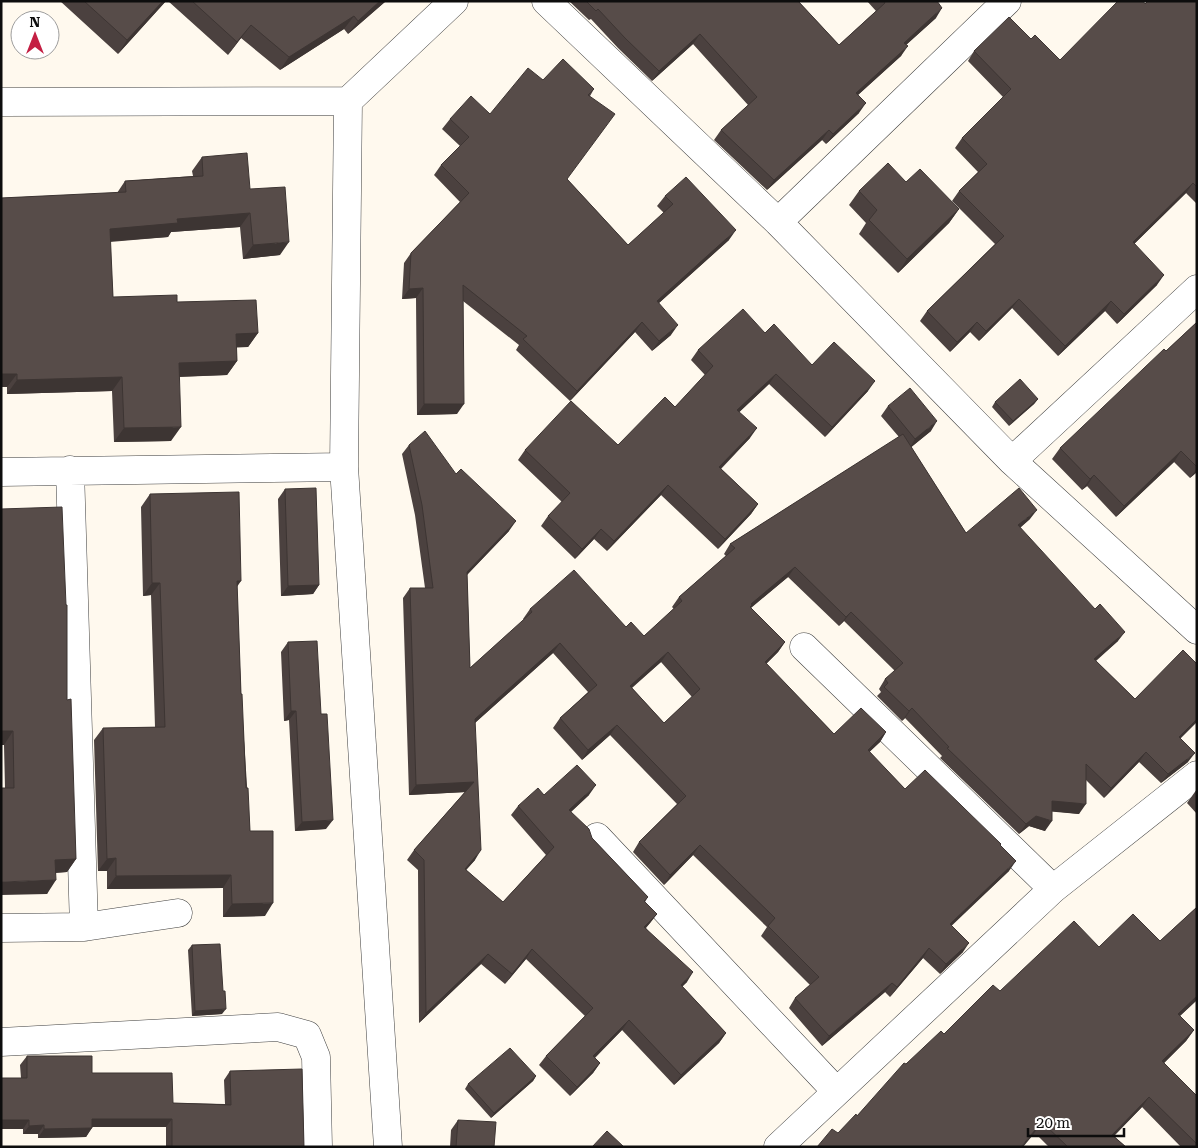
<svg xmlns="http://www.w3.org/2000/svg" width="1198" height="1148" font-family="'Roboto Serif',serif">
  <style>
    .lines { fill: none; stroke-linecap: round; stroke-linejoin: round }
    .minor-casing { stroke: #404040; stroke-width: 29 }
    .minor { stroke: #fff; stroke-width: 28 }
    .wall { fill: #4b413f; fill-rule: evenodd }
    .shaded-wall { fill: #3d3533 }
    .building { fill: #574c49; stroke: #3d3533; fill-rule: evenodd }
  </style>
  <rect width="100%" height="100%" fill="#fff9ee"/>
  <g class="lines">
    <g class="minor-casing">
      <path id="minor" d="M546 1 778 222 1012 461 1197 630
        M348 101 344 467 388 1147
        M1 102 348 101 454 1
        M778 222 1007 1
        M1012 461 1197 289
        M70 470 84 927
        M1 472 344 467
        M804 647 1053 889
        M597 837 836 1091
        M1 928 84 927 178 913
        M1 1042 278 1027 307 1035 316 1057 318 1147
        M778 1147 1053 889 1197 775"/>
    </g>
    <use href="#minor" class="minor"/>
  </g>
  <path class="wall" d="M60 1H166L118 54Z
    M168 1H386L348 34 344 29 280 70 241 38 228 55Z
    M569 1H798L839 45 876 11 867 1H937L936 18 906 45 901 56 858 95 859 113 826 144 822 140 767 190 714 140 721 130 748 105 693 44 652 81 618 48 591 19 589 20Z
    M1197 1V204L1186 193 1134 244 1157 285 1117 324 1105 311 1058 356 1012 308 979 341 970 332 950 352 920 321 927 311 995 244 952 201 959 191 978 172 955 148 962 138 1003 97 968 61 974 51 1031 39 1060 60Z
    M543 80 594 89 590 96 567 179 628 245 664 213 657 206 665 196 729 240 659 303 671 335 652 351 635 332 570 401 516 350 519 345 463 301 457 414 417 415 416 298 402 299 404 263 411 253 460 202 434 175 441 165 460 146 442 129 450 119 490 114Z
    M202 157 250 189 280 255 243 259 240 227 171 232 168 237 110 242 113 297 177 302 258 333 248 347H236L237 361 227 375 179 377 171 441 114 442 112 391 7 394V387H1V198L117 193 125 181 193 176 192 171Z
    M906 182 959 209 949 223 898 273 859 234 866 223 849 205 859 191Z
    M1197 322V472L1190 478 1174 462 1116 517 1087 486 1082 490 1052 459 1060 448 1166 351Z
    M765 333 812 365 868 391 825 437 769 384 739 412 750 438 721 469 758 504 751 514 718 549 661 495 607 551 594 539 575 559 541 526 548 516 562 502 518 460 525 450 618 445 675 407 705 375 691 360 698 350Z
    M1038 399 1034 404 1009 426 992 407 995 402Z
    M888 406 931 431 911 447 966 533 1030 519 1020 528 1118 641 1096 661 1135 699 1181 739 1188 762 1161 783 1139 762 1104 798 1086 780 1079 814 1052 811 1045 831 1029 826 1019 834 940 758 942 756 905 718 902 721 877 696 881 692 879 689 885 679 895 671 844 621 839 626 788 577 751 608 785 642 778 652 766 664 834 734 886 732 880 742 869 752 905 789 1000 845 1009 871 951 925 963 952 940 974 923 958 890 997 885 992 822 1046 789 1008 795 998 810 985 761 936 767 927 693 855 664 885 633 852 639 842 677 804 610 735 582 760 553 728 560 718 588 692 553 653 475 723V860L466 870 503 902 546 855 511 815 518 806 544 795H589L571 812 592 838 648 897 645 902 657 914 650 923 646 928 687 982 682 986 726 1033 719 1043 674 1085 622 1030 595 1058 600 1063 593 1073 570 1096 539 1065 546 1056 585 1016 526 959 505 984 481 964 419 1023 418 870 407 860 414 850 465 792 409 795 403 598 410 588H425L415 515 402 454 409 445 456 474 509 531 467 575 470 668 524 620 523 619 530 609 626 627 644 636 674 609 672 607 679 597 726 556 724 554 730 544 899 437 881 416ZM661 662 692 697 664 723 632 688Z
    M285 489 319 585 313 594 281 596 278 499Z
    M150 494 237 587 241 694 250 831 265 916 223 917V888L107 889V871H98L94 740 103 728 155 727 151 595 143 596 141 507Z
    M1 509 67 700 76 859 67 872 56 873 47 894 5 788 4 745H1Z
    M288 642 321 714 326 829 295 831 289 720 284 721 281 652Z
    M1197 789V814L1187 803Z
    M1197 907V1000L1180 1016 1194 1030 1186 1041 1164 1063 1197 1096V1147H1181L1142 1107 1114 1136 1126 1147H1049L1037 1135 1035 1137 1033 1135 838 1133 857 1116 906 1064 1000 991 1099 947 1160 941Z
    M192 945 223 991 222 1014 192 1016 188 950Z
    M27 1056 92 1073 173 1103 225 1104 224 1080 230 1071 304 1147H166V1127H92L86 1137 38 1138V1134H23V1129H1V1078H21L20 1065Z
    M536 1076 533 1081 491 1118 465 1089 468 1084Z
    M458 1120 494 1147H450L451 1130Z"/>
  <path class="shaded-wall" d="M163 1H166L118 54 127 40Z
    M380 1H386L348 34 358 21Z
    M942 8 936 18 897 53 904 43Z
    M354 16 344 29 280 70 289 57Z
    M251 25 241 38 228 55 237 42Z
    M700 34 693 44 652 81 659 71Z
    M908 46 901 56 849 103 856 93Z
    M866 103 859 113 826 144 833 134Z
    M829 130 822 140 767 190 774 180Z
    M1193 183 1186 193 1126 252 1133 242Z
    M959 209 949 223 898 273 907 259Z
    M250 213 240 227 171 232 168 237 100 242 110 229 177 219Z
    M736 230 729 240 650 311 657 301Z
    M289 242 280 255 243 259 253 245Z
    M1164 275 1157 285 1117 324 1124 314Z
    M423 288 416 298 402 299 409 289Z
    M1019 299 1012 308 979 341 986 331Z
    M1111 301 1105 311 1058 356 1065 346Z
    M642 322 635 332 570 401 577 391Z
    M977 322 970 332 950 352 957 342Z
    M678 325 671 335 652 351 659 341Z
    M258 333 248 347 226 348 236 334Z
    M237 361 227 375 169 377 179 363Z
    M1 374H17L7 387H1Z
    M776 374 769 384 731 420 737 410Z
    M122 377 112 391 7 394 17 380Z
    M875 381 868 391 825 437 832 427Z
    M1038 399 1034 404 1009 426 1013 421Z
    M424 404H464L457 414 417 415Z
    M937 421 931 431 909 449 915 439Z
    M181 427 171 441 114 442 124 428Z
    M757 428 750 438 712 477 719 467Z
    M1181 451 1174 462 1116 517 1124 506Z
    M1197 468V472L1190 478Z
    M1094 475 1087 486 1082 490 1090 479Z
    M668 485 661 495 607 551 614 541Z
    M758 504 751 514 718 549 725 539Z
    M1037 510 1030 519 1011 535 1018 525Z
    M516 521 509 531 460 582 467 572Z
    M601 529 594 539 575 559 582 549Z
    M795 567 788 577 748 610 751 604Z
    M237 581H241L232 594Z
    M152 583H160L151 595 143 596Z
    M319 585 313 594 281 596 288 586Z
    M851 612 844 621 839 626 846 617Z
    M1125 632 1118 641 1087 668 1094 659Z
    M785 642 778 652 758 672 765 662Z
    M560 643 553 653 468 729 475 719Z
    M668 652 661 662 623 695 630 686Z
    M912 708 905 718 902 721 909 711Z
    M291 711H296L289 720 284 721Z
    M1197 719V722L1172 747 1179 737Z
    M617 725 610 735 582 760 588 750Z
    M1 731H13L4 745H1Z
    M886 732 880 742 861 760 868 750Z
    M1146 752 1139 762 1104 798 1111 788Z
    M1195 753 1188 762 1161 783 1168 774Z
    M474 782 467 792 409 795 416 785Z
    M596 785 589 795 562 820 569 810Z
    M1052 801 1086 804 1079 814 1045 811Z
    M1036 816 1052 821 1045 831 1029 826 1019 834 1026 824Z
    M333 820 326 829 295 831 302 822Z
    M700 845 693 855 664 885 670 875Z
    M481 850 475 860 458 879 465 869Z
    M116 858 107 871H98L107 859Z
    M76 859 67 872 46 873 55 860Z
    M1016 861 1009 871 943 934 950 924Z
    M231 875 223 888 107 889 116 876Z
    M56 880 47 894 1 895V882Z
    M273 903 265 916 223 917 232 904Z
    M657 914 650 923 637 937 644 927Z
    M969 943 963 952 940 974 946 964Z
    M929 948 923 958 890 997 897 987Z
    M532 949 526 959 505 984 512 974Z
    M488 954 481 964 419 1023 426 1013Z
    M693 972 687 982 674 995 681 985Z
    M892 983 885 992 822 1046 829 1036Z
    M1197 996V1000L1170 1025 1178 1014Z
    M226 1009 222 1014 192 1016 195 1011Z
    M629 1020 622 1030 586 1066 593 1056Z
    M1194 1030 1186 1041 1155 1072 1162 1061Z
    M726 1033 719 1043 674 1085 681 1075Z
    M600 1063 593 1073 570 1096 577 1087Z
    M536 1076 533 1081 491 1118 494 1113Z
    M1149 1097 1142 1107 1105 1145 1112 1135Z
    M92 1119H172L166 1127H86Z
    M1 1120H29L23 1129H1Z
    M1040 1124 1033 1135 1023 1147H1021Z
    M44 1125 38 1134H23L29 1126Z
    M92 1128 86 1137 38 1138 44 1129Z"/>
  <path class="building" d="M84 1H163L127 40Z
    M192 1H380L358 21 354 16 289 57 251 25 237 42Z
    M586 1H798L839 45 885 3 884 1H937L942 8 904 43 908 46 856 93 866 103 833 134 829 130 774 180 721 130 757 97 700 34 659 71 625 38 598 9 596 11Z
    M1118 1H1143L1145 4 1148 1H1197V187L1193 183 1133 242 1164 275 1124 314 1111 301 1065 346 1019 299 986 331 977 322 957 342 927 311 1004 236 959 191 987 164 962 138 1011 89 974 51 1009 17 1031 39 1035 35 1060 60Z
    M563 59 594 89 588 95 615 114 567 179 628 245 673 204 665 196 686 177 736 230 657 301 678 325 659 341 642 322 577 391 523 339 527 336 463 285 464 404H424L423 288 409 289 411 253 469 193 441 165 469 137 450 119 471 96 490 114 528 68 543 80Z
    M247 153 250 189 285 187 289 242 253 245 250 213 177 219 178 223 110 229 113 297 177 295V302L256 300 258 333 236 334 237 361 179 363 181 427 124 428 122 377 17 380V374H1V198L126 192 125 181 203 176 202 157Z
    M888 163 906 182 920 169 959 209 907 259 869 220 877 210 859 191Z
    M743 309 765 333 774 324 812 365 834 342 875 381 832 427 776 374 737 410 757 428 719 467 758 504 725 539 668 485 614 541 601 529 582 549 548 516 570 493 525 450 571 401 618 445 665 397 675 407 713 366 698 350Z
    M1197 322V467L1181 451 1124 506 1094 475 1090 479 1060 448 1164 349 1166 351Z
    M1020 379 1038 399 1013 421 995 402Z
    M910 388 937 421 915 439 888 406Z
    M425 431 456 474 461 469 516 521 467 572 470 668 532 612 530 609 574 570 626 627 631 622 644 636 682 601 679 597 735 548 730 544 903 434 966 533 1019 488 1037 510 1018 525 1095 609 1100 604 1125 632 1094 659 1135 699 1183 650 1197 664V719L1179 737 1195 753 1168 774 1146 752 1111 788 1086 764V804L1052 801V821L1036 816 1026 824 947 748 949 747 912 708 909 711 884 687 888 683 885 679 903 663 851 612 846 617 795 567 751 604 752 605 750 607 785 642 765 662 834 734 861 708 886 732 868 750 905 789 925 770 1001 844 1000 845 1016 861 950 924 969 943 946 964 929 948 897 987 892 983 829 1036 795 998 819 977 768 926 775 918 700 845 670 875 639 842 686 796 617 725 588 750 560 718 597 685 560 643 475 719 481 850 465 869 503 902 554 847 518 806 538 788 544 795 577 765 596 785 569 810 589 829 592 838 648 897 644 901 657 914 644 927 693 972 681 985 726 1033 681 1075 629 1020 593 1056 600 1063 577 1087 546 1056 593 1008 532 949 512 974 488 954 426 1013 424 860 414 850 474 782 416 785 410 588H433L422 505 409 445ZM668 652 700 689 664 723 630 686Z
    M316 488 319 585 288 586 285 489Z
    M239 492 241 581H237L241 694H242L246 788H248L250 831H273V903L232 904 231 875 116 876V858L107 859 103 728 165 727 160 583H152L150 494Z
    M62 507 66 605H67V700L71 699 76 859 55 860 56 880 1 882V788H14L13 731H1V509Z
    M317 641 321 714H327L333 820 302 822 296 711H291L288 642Z
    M1197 907V996L1178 1014 1194 1030 1162 1061 1197 1096V1144L1149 1097 1112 1135 1126 1147H1068L1044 1124 1042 1126 1040 1124 1021 1147H817L832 1129 838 1133 856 1114 857 1116 904 1063 906 1064 941 1031 944 1034 993 985 1000 991 1074 921 1099 947 1133 914 1160 941Z
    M220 944 223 991H225L226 1009 195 1011 192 945Z
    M510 1048 536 1076 494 1113 468 1084Z
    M27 1056H92V1073H172L173 1103 231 1105 230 1071 302 1069 304 1147H172V1119H92V1128L44 1129V1125L29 1126V1120H1V1078H27Z
    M458 1120 496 1122 494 1147H456Z
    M607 1131 624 1147H592Z"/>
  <rect width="1198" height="1148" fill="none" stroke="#0d0d0d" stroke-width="5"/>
  <g transform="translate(35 35)"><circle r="24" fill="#ffffff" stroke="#9e9e9e"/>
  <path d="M0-4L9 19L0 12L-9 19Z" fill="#c41f43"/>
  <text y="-8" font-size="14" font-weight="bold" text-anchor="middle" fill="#0d0d0d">N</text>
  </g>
  <path d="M1028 1128v8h96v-8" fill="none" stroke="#0d0d0d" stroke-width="2.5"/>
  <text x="1036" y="1128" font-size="15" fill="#0d0d0d" stroke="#ffffff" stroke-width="4" paint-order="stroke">20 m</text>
</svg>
